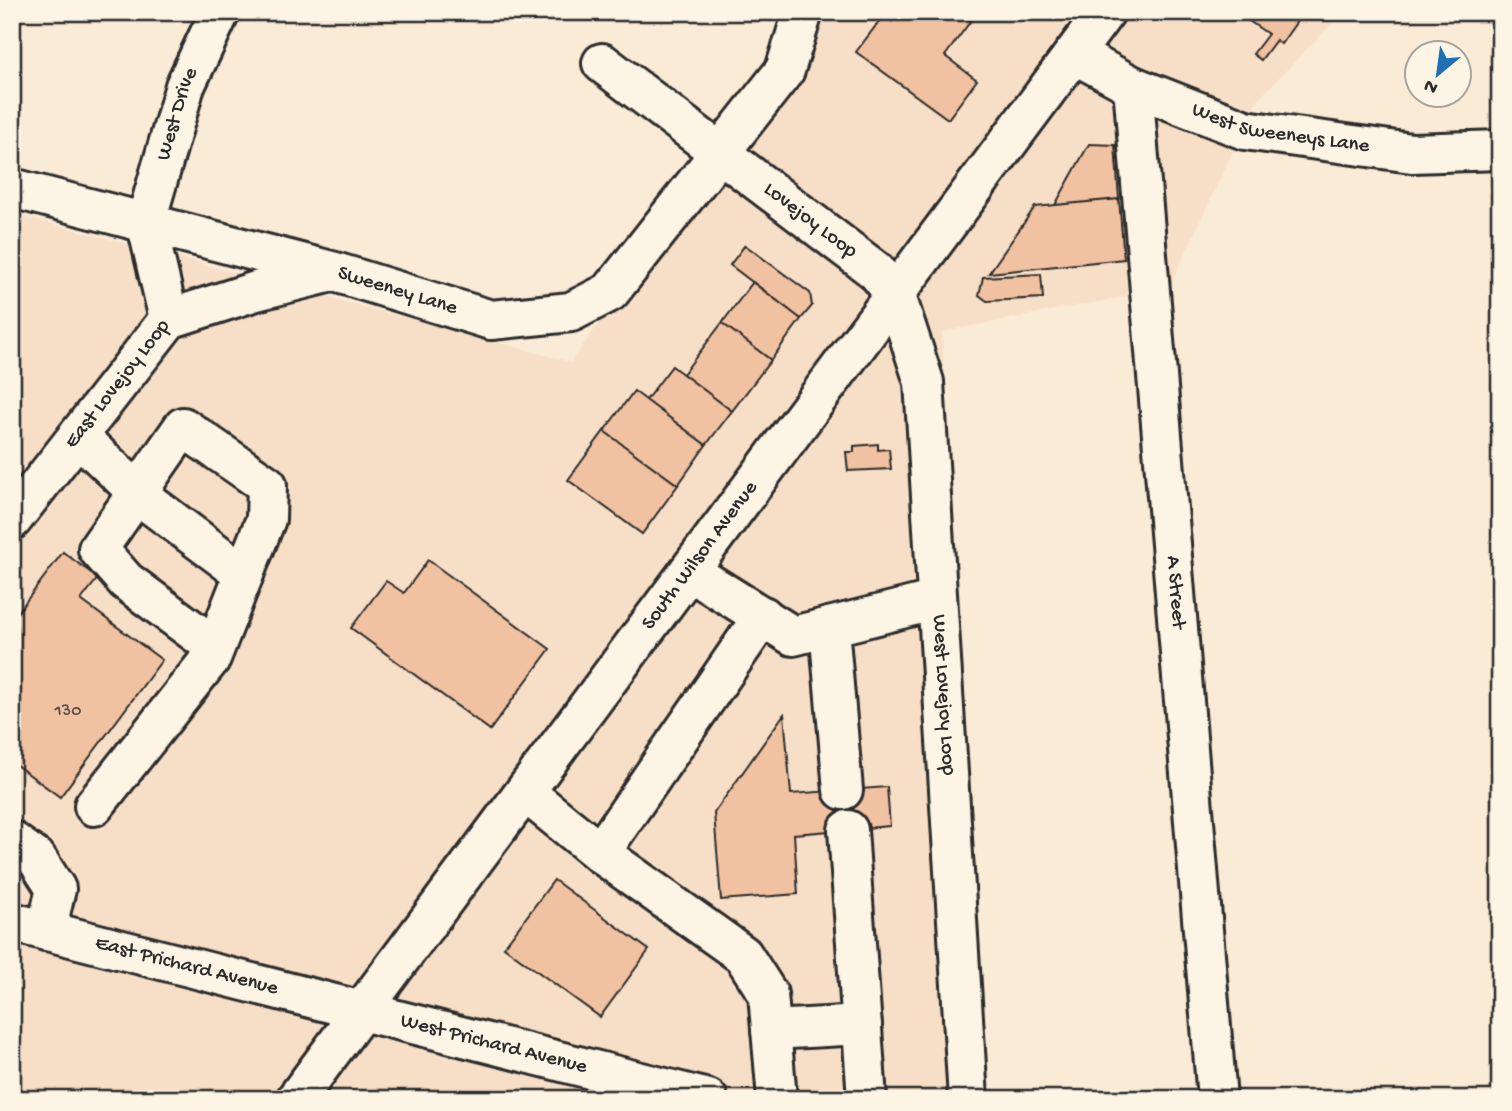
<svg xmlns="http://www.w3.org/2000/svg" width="1512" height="1111" font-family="'Gochi Hand',sans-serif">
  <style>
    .built { fill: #f7dfc7 }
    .building { fill: #f1c2a1; stroke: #2b2b2b; stroke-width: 2 }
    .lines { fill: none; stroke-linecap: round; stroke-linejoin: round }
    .minor-casing { stroke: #2b2b2b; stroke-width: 44 }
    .major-casing { stroke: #2b2b2b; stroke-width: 44 }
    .minor { stroke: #fcf5e5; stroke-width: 38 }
    .major { stroke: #fcf5e5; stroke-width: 38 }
    .labels { text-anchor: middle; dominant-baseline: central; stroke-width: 6; stroke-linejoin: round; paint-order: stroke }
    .number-label { font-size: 18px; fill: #5c5148 }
    .street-label { font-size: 21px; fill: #2b2b2b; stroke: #fcf5e5 }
  </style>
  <rect width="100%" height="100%" fill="#faebd7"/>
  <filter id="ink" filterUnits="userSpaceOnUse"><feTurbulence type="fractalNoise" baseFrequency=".0143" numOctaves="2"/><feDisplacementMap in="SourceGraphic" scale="14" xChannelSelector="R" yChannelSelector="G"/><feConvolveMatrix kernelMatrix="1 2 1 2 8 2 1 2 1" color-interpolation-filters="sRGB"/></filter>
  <g filter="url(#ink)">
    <path class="built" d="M821 12H1343L1256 102 1169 288 942 332 975 1099H12V213L571 362Z"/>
    <path class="building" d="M899 12H971L975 15 945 56 977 80 948 119 856 52 884 15 892 21Z
      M1255 12H1293L1300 17 1281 44 1276 40 1261 60 1253 54 1268 34 1249 21Z
      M1089 144 1115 145 1119 199 1055 205Z
      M1119 199 1124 259 989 273 1035 207Z
      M745 245 810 293 812 306 801 319 730 265Z
      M1041 274 1043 298 987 301 979 295 983 277Z
      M753 282 801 319 771 360 722 323Z
      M722 323 771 360 732 411 683 374Z
      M672 366 732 411 706 445 646 400Z
      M634 391 706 445 678 485 604 431Z
      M604 431 678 485 642 534 568 480Z
      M878 444V450L889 449 891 469 848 471 846 452H854V446Z
      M63 552 98 578 81 600 162 660 60 797 12 762V620Z
      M428 560 550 649 490 730 351 628 386 581 404 593Z
      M784 714 791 794 887 787 890 826 794 834 798 894 721 900 714 813Z
      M554 880 649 950 600 1017 504 947Z"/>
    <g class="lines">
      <g class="minor-casing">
        <g id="minor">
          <path id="s1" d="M1074 54 1133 86 1245 130 1412 153 1500 150"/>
          <path id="s2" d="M602 63 876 271 896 296 924 382 968 1099"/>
          <path id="s3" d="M1133 86 1217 1099"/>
          <path id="s4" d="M12 188 335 272 491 320 571 312 610 292 785 70 803 12"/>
          <path id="s5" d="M169 319 146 221 185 86 220 12"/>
          <path d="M78 436 149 503 244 574 211 658 94 806"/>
          <path id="s6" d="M12 520 169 319 256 291 332 272"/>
          <path d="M691 572 793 636 937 600"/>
          <path d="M829 627 843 790"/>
          <path d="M215 647 126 581 98 549 183 427 267 485 266 519 244 574"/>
          <path d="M526 793 600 853 743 955 768 994 777 1099"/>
          <path d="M848 830 867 1099"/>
          <path d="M12 841 37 859 56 889 46 931"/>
          <path d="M600 853 763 616"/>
          <path id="s7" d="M12 922 708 1099"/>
          <path d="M771 1030 862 1025"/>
        </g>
      </g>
      <g class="major-casing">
        <g id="major">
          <path id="s8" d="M296 1099 1105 12"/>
        </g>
      </g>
      <use href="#minor" class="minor"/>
      <use href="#major" class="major"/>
    </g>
  </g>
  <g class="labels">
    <g class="number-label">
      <text x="68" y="711">130</text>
    </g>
    <g class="street-label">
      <text stroke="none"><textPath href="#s5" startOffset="212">West Drive</textPath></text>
      <text stroke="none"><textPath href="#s1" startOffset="222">West Sweeneys Lane</textPath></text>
      <text stroke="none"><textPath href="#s2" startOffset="261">Lovejoy Loop</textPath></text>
      <text stroke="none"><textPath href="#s4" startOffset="399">Sweeney Lane</textPath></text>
      <text stroke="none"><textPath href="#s6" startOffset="172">East Lovejoy Loop</textPath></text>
      <text stroke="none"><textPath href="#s8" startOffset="677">South Wilson Avenue</textPath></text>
      <text stroke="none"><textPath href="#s3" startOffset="508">A Street</textPath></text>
      <text stroke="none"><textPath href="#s2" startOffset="780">West Lovejoy Loop</textPath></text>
      <text stroke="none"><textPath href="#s7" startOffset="180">East Prichard Avenue</textPath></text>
      <text stroke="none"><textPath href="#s7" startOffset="497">West Prichard Avenue</textPath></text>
    </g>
  </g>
  <rect width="1512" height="1111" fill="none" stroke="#fcf5e5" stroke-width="42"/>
  <rect x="21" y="21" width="1470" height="1069" fill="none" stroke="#2b2b2b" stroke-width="2.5" filter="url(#ink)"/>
  <g transform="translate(1438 74) rotate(209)"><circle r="33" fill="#fcf5e5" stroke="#a8a49b" stroke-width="2"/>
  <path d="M0-5L12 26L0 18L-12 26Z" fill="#1f6fb2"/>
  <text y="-10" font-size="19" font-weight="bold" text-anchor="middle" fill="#2b2b2b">N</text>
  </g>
</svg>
